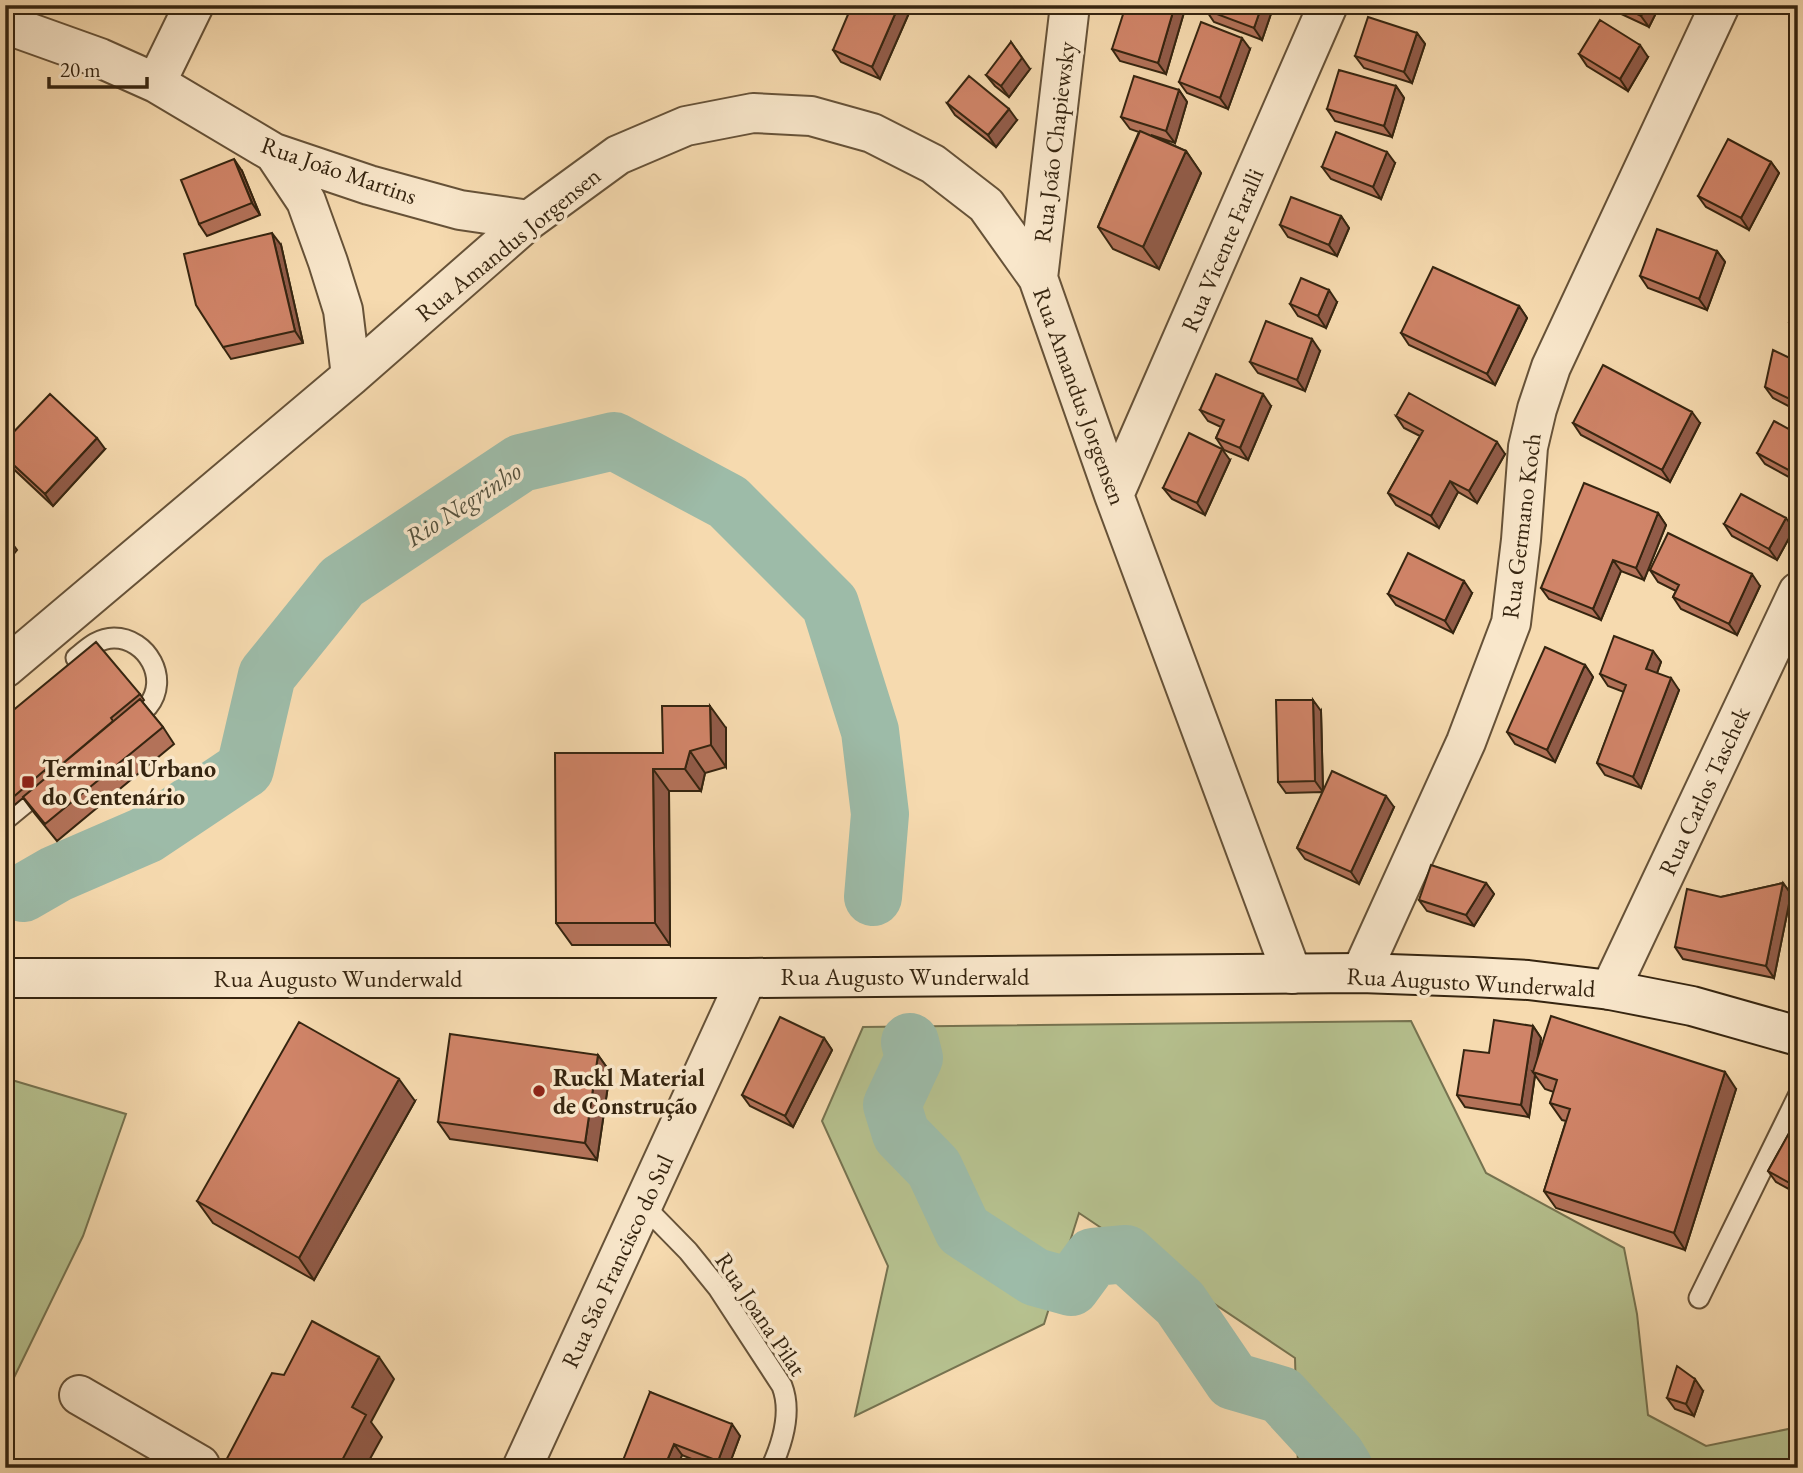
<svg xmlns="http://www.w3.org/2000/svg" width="1803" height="1473" font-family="'EB Garamond',serif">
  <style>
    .green { fill: #b6c18f; stroke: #767350; stroke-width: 2 }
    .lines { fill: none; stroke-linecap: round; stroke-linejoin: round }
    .river { stroke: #9dbba8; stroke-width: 58 }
    .service-casing { stroke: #665238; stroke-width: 23 }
    .minor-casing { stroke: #665238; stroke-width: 42 }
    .secondary-casing { stroke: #362510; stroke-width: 42 }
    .service { stroke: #f9e7cb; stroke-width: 19 }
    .minor { stroke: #f9e7cb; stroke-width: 38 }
    .secondary { stroke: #f9e7cb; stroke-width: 38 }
    .wall { fill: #b37259; stroke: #362510; stroke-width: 2 }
    .shaded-wall { fill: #925c49; stroke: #362510; stroke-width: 2 }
    .building { fill: #d08468; stroke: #362510; stroke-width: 2 }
    .poi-dot { fill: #8f2418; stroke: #f9e7cb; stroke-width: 2.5 }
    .labels { text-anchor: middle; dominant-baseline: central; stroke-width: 7; stroke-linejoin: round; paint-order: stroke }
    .street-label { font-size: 24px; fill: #362510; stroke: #f9e7cb }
    .poi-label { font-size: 24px; font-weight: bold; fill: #362510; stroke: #f9e7cb; text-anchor: start }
    .water-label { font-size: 26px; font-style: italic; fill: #55523e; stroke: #f9e7cb }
  </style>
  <rect width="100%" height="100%" fill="#f6daaf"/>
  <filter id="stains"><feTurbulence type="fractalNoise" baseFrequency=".00286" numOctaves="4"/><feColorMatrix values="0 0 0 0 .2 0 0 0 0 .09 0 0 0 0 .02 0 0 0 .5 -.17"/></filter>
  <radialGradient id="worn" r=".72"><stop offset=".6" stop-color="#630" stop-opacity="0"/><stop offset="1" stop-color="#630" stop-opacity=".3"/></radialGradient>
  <path class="green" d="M1411 1021 1486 1173 1624 1248 1637 1314 1648 1415 1706 1446 1798 1427V1468H1298L1295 1358 1079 1213 1044 1324 855 1416 888 1266 822 1121 863 1027Z
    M5 1078 126 1114 83 1236 5 1396Z"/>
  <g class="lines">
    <path class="river" d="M23 893 56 874 146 835 245 769 267 675 342 582 521 463 614 441 728 502 830 604 870 731 880 814 873 897
      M910 1042 914 1058 892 1105 901 1134 934 1168 963 1230 1035 1277 1071 1287 1093 1257 1126 1254 1180 1303 1233 1381 1281 1395 1336 1455 1344 1468"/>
    <g class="service-casing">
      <path id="service" d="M76 658C87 649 98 638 114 638 147 638 170 679 148 706 142 712 133 718 126 723
        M5 820 45 787
        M643 1205 688 1251 718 1288 782 1386C792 1412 783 1442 771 1468
        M1699 1298 1798 1096"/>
    </g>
    <g class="minor-casing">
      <path id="minor" d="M5 24 100 58 156 83 274 153 369 185 460 210 529 220
        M156 83 194 5
        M274 153 306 201 328 262 343 310 351 376
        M1038 278 1070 5
        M1114 495 1328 5
        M5 668 351 376 529 220 618 155 686 126 753 113 811 116 872 133 933 164 986 205 1038 278 1114 495 1292 974
        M1361 973 1466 742 1511 623 1521 540 1528 447 1537 409 1551 367 1720 5
        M1610 990 1798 592
        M79 1395 200 1465 198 1468
        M522 1468 747 978"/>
    </g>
    <g class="secondary-casing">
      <path id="secondary" d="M5 978H747L1361 973 1473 977 1528 980 1610 990 1692 1006 1798 1036"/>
    </g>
    <use href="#service" class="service"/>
    <use href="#minor" class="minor"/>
    <use href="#secondary" class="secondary"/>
  </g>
  <path class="wall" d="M1274 5 1262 40 1214 22 1206 10Z
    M1602 5H1660L1649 27Z
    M1185 9 1166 74 1120 61 1112 49Z
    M909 13 880 79 841 62 833 50Z
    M1417 33 1425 44 1412 83 1364 68 1355 56Z
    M1250 49 1228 109 1187 93 1179 82Z
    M1579 54 1648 57 1628 91 1587 66Z
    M1030 69 1009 97 995 86 986 75Z
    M1396 86 1404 98 1392 137 1335 121 1327 109Z
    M1179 90 1187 102 1175 143 1151 135 1186 151 1201 173 1159 269 1113 249 1098 227 1139 132 1130 129 1121 117Z
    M947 103 1017 120 996 147 955 115Z
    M1771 162 1779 173 1749 230 1706 207 1698 196Z
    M1395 163 1381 199 1331 179 1322 167Z
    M242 171 260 215 207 236 199 224Z
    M1341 216 1349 228 1337 256 1288 237 1280 225Z
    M281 245 303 343 231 359 223 347Z
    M1717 251 1725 262 1707 310 1648 288 1640 276Z
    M1337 302 1326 328 1298 316 1290 304Z
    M1798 304V334L1789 322Z
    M1519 306 1527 318 1495 385 1409 345 1401 333Z
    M1320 351 1305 391 1258 373 1250 362Z
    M1798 362V411L1773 398 1765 387Z
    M1271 406 1248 460 1224 450 1216 438 1221 427 1208 421 1200 410Z
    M1396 416 1505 454 1477 503 1458 492 1439 528 1396 505 1388 493 1420 436 1404 428Z
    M1573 423H1700L1670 482 1581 435Z
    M1798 434V482L1765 464 1757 453Z
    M5 441 105 449 53 506 5 461Z
    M1230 460 1205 515 1172 499 1163 488Z
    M1658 513 1666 525 1644 580 1621 571 1601 620 1549 599 1541 588Z
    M1724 524 1794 529 1777 560 1732 536Z
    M1650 570 1760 586 1737 635 1681 609 1673 597 1676 591 1658 582Z
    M1472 593 1453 633 1396 605 1388 594Z
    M1653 651 1661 662 1657 673 1679 690 1641 788 1605 775 1597 763 1624 692 1608 686 1600 674Z
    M1585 665 1593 677 1555 762 1515 744 1507 732Z
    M140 694 144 700 142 702 163 727 174 744 57 841 35 814 23 798 5 813V717Z
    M1321 711 1323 792 1394 807 1359 884 1305 859 1297 848 1323 792 1286 793 1278 782Z
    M726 728V767L705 773 701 791H669L670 945H572L556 923 663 753Z
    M1486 883 1494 894 1474 926 1427 911 1419 900Z
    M1783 883 1791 894 1774 978 1683 959 1675 947 1721 897Z
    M1533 1026 1541 1038 1538 1057 1736 1089 1685 1250 1556 1208 1544 1191 1566 1121 1562 1120 1550 1103 1554 1092 1545 1089 1535 1075 1529 1117 1465 1107 1457 1095 1489 1053Z
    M824 1038 832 1050 793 1127 750 1106 742 1095Z
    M598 1055 610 1072 597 1160 450 1139 438 1122Z
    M415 1101 314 1280 213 1223 197 1201Z
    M1798 1117V1194L1776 1182 1768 1171Z
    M1703 1391 1694 1416 1675 1409 1667 1398Z
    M650 1392 740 1436 728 1468H714L682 1455 677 1468Z"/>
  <path class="shaded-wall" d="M5 5H14L7 22 5 20Z
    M899 5H904L909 13 880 79 872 67Z
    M1175 5H1183L1185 9 1166 74 1158 63Z
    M1262 5H1274L1262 40 1254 28Z
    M1646 5H1660L1649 27 1641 16Z
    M1417 33 1425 44 1412 83 1404 72Z
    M1242 38 1250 49 1228 109 1220 98Z
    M1011 42 1030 69 1009 97 1001 86Z
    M1640 45 1648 57 1628 91 1620 79Z
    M1396 86 1404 98 1392 137 1384 126Z
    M1179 90 1187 102 1175 143 1166 131Z
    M1009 109 1017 120 996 147 988 135Z
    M1186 151 1201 173 1159 269 1143 247Z
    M1387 152 1395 163 1381 199 1373 187Z
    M234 159 242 171 260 215 252 203Z
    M1771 162 1779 173 1749 230 1741 218Z
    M1341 216 1349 228 1337 256 1329 245Z
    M272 233 281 245 303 343 295 331Z
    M1717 251 1725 262 1707 310 1699 299Z
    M1329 290 1337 302 1326 328 1318 316Z
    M1519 306 1527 318 1495 385 1487 374Z
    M1312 339 1320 351 1305 391 1297 380Z
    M1263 394 1271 406 1248 460 1240 448Z
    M1692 412 1700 423 1670 482 1662 470Z
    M97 438 105 449 53 506 45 494Z
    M1497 442 1505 454 1477 503 1469 491Z
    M1222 449 1230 460 1205 515 1197 503Z
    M1450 481 1458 492 1439 528 1431 516Z
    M1658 513 1666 525 1644 580 1636 568Z
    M1786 518 1794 529 1777 560 1769 549Z
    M9 539 17 550 5 565V544Z
    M1613 560 1621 571 1601 620 1593 609Z
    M1752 574 1760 586 1737 635 1729 624Z
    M1464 581 1472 593 1453 633 1445 621Z
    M1653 651 1661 662 1654 681 1646 669Z
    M1585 665 1593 677 1555 762 1547 750Z
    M1671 678 1679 690 1641 788 1633 777Z
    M1313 700 1321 711 1323 792 1315 781Z
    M710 706 726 728V767L711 745Z
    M690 751 705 773 701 791 685 769Z
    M653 769 669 791 670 945 655 923Z
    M1386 796 1394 807 1359 884 1351 872Z
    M1486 883 1494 894 1474 926 1466 915Z
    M1783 883 1791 894 1774 978 1766 966Z
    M1533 1026 1541 1038 1535 1073 1533 1072 1535 1075 1529 1117 1521 1105Z
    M824 1038 832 1050 793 1127 785 1116Z
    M598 1055 610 1072 597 1160 585 1143Z
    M1725 1072 1736 1089 1685 1250 1674 1233Z
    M399 1079 415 1101 314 1280 299 1258Z
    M379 1357 394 1379 371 1422 382 1437 365 1468H338L352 1407Z
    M1695 1379 1703 1391 1694 1416 1686 1404Z
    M732 1424 740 1436 728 1468H723L718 1461Z
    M674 1444 682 1455 677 1468H664Z"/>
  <path class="building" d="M852 5H899L872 67 833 50Z
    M1126 5H1175L1158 63 1112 49Z
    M1208 5H1262L1254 28 1206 10Z
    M1618 5H1646L1641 16Z
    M1368 17 1417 33 1404 72 1355 56Z
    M1600 20 1640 45 1620 79 1579 54Z
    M1201 22 1242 38 1220 98 1179 82Z
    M1011 42 1022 58 1001 86 986 75Z
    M1339 70 1396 86 1384 126 1327 109Z
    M969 76 1009 109 988 135 947 103Z
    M1134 76 1179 90 1166 131 1121 117Z
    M1140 131 1186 151 1143 247 1098 227Z
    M1336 132 1387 152 1373 187 1322 167Z
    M1728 139 1771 162 1741 218 1698 196Z
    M234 159 252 203 199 224 181 180Z
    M1291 197 1341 216 1329 245 1280 225Z
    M1657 229 1717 251 1699 299 1640 276Z
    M272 233 295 331 223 347 196 305 184 254Z
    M1433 267 1519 306 1487 374 1401 333Z
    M1301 278 1329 290 1318 316 1290 304Z
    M1798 304V326L1789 322Z
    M1266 321 1312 339 1297 380 1250 362Z
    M1773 350 1798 362V403L1765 387Z
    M1603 365 1692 412 1662 470 1573 423Z
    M1216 374 1263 394 1240 448 1216 438 1224 420 1200 410Z
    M1409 393 1497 442 1469 491 1450 481 1431 516 1388 493 1423 431 1396 416Z
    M50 394 97 438 45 494 5 457V441Z
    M1774 421 1798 434V475L1757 453Z
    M1189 433 1222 449 1197 503 1163 488Z
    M1584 483 1658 513 1636 568 1613 560 1593 609 1541 588Z
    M1741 494 1786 518 1769 549 1724 524Z
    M1668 533 1752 574 1729 624 1673 597 1679 585 1650 570Z
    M5 535 9 539 5 544Z
    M1408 553 1464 581 1445 621 1388 594Z
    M1614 636 1653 651 1646 669 1671 678 1633 777 1597 763 1626 685 1600 674Z
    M96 642 140 694 111 718 113 721 49 775 45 770 5 804V717Z
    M1545 647 1585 665 1547 750 1507 732Z
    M140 699 163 727 45 824 23 797Z
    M1276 700H1313L1315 781 1278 782Z
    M662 706H710L711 745 690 751 685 769H653L655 923H556L555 753H663Z
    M1332 771 1386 796 1351 872 1297 848Z
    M1431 865 1486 883 1466 915 1419 900Z
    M1783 883 1766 966 1675 947 1687 889 1721 897Z
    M1551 1016 1725 1072 1674 1233 1544 1191 1570 1109 1550 1103 1557 1080 1533 1072Z
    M780 1017 824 1038 785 1116 742 1095Z
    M1494 1020 1533 1026 1521 1105 1457 1095 1464 1050 1489 1053Z
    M299 1022 399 1079 299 1258 197 1201Z
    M450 1034 598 1055 585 1143 438 1122Z
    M1798 1117V1181L1795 1186 1768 1171Z
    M312 1321 379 1357 352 1407 366 1415 338 1468H222L272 1373 284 1375Z
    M1677 1366 1695 1379 1686 1404 1667 1398Z
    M650 1392 732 1424 718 1461 674 1444 664 1468H620Z"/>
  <g class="poi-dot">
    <rect x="21" y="775" width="14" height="14" rx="3.5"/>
    <circle cx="539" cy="1091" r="7"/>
  </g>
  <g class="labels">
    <g class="street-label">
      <text transform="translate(1054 142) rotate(-83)">Rua João Chapiewsky</text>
      <text transform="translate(339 170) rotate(19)">Rua João Martins</text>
      <text transform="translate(508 244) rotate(-39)">Rua Amandus Jorgensen</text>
      <text transform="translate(1222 250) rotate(-67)">Rua Vicente Faralli</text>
      <text transform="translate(1080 396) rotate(70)">Rua Amandus Jorgensen</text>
      <text transform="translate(1521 526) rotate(-83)">Rua Germano Koch</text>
      <text transform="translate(1704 791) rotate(-65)">Rua Carlos Taschek</text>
      <text x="905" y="976">Rua Augusto Wunderwald</text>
      <text x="338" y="978">Rua Augusto Wunderwald</text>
      <text transform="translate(1471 982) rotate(3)">Rua Augusto Wunderwald</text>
      <text transform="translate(617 1261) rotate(-65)">Rua São Francisco do Sul</text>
      <text transform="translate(761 1314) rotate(56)">Rua Joana Pilat</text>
    </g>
    <g class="poi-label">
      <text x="42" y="768">Terminal Urbano<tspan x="42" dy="28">do Centenário</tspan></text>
      <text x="553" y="1077">Ruckl Material<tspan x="553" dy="28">de Construção</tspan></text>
    </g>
    <g class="water-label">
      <text transform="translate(463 504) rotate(-33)">Rio Negrinho</text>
    </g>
  </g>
  <rect width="1803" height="1473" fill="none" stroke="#f6daaf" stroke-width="28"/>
  <rect x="7" y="7" width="1789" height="1459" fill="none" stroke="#362510" stroke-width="3.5"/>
  <rect x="14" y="14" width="1775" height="1445" fill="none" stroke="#362510" stroke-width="2"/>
  <path d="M49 77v10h98v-10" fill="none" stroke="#362510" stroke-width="3.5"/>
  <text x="60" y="77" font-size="21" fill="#362510" stroke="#f9e7cb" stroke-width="5" paint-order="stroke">20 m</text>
  <rect width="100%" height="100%" filter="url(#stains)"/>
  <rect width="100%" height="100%" fill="url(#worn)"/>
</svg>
